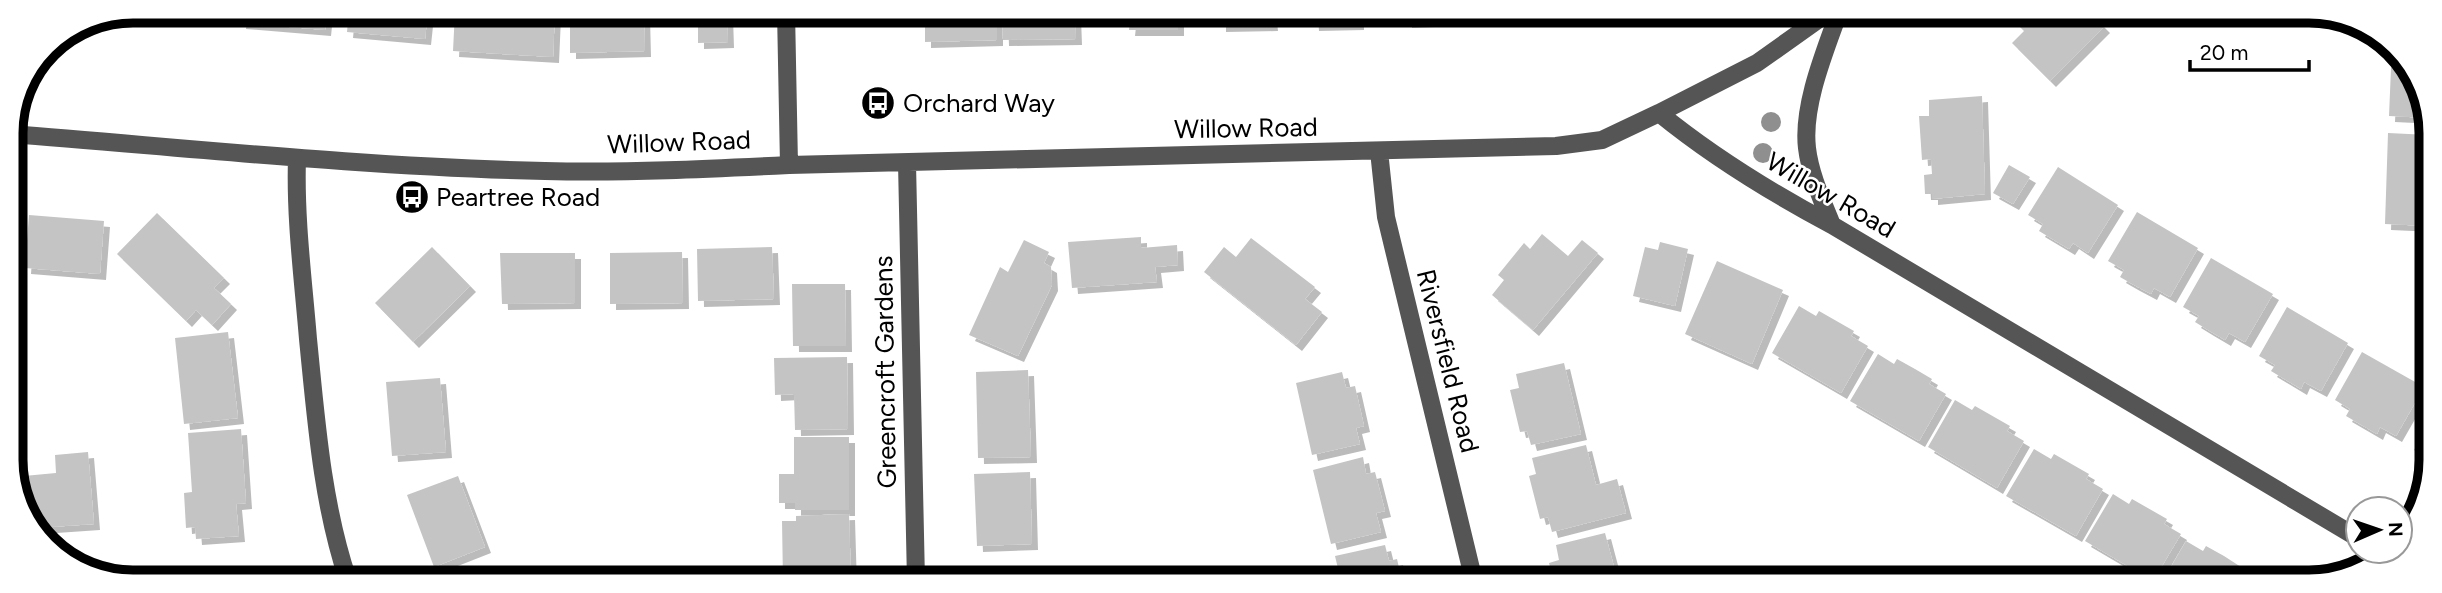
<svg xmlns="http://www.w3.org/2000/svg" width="2442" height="593" font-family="Figtree,sans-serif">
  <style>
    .building { fill: #c4c4c4; filter: url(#shadow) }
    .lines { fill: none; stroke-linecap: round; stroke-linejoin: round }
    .minor { stroke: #555; stroke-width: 18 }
    .tree { fill: #8f8f8f }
    .labels { text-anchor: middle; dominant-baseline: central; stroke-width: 5; stroke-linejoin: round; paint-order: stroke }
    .poi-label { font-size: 26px; fill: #000; stroke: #fff; text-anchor: start }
    .street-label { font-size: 26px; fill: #000; stroke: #fff }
    .rim { fill: none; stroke: #000; stroke-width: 9 }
  </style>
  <defs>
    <filter id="shadow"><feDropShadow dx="6" dy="6" stdDeviation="0" flood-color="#0004"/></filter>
  </defs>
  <rect width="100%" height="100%" fill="#fff"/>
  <path class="building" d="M150 11H228L227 18 150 13Z
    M241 11H327L325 30 240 23Z
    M349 11H428L425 39 347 32Z
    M455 11H555L553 57 453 51Z
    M570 11H644L645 51 570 53Z
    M679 11H727L728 42 698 43V21H680Z
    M925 11H997V40L925 42Z
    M1002 11 1075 12 1076 39 1003 40Z
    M1116 12H1191V18H1178V30H1129L1130 21H1116Z
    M1204 12H1283V16H1271L1272 25 1220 26V17H1204Z
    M1312 12H1358V24L1313 25Z
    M1405 12H1451V20L1406 22Z
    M122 13 121 21 93 19V18Z
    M2030 13H2090L2104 27 2050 81 2012 43 2024 31 2018 25Z
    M2392 44 2396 46 2429 108V118L2389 116Z
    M1982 96 1985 194 1932 199V194H1925L1924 175 1932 174 1931 159 1922 160 1919 116H1929V100Z
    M2388 133 2429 135V226L2385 224Z
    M2009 165 2030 177 2013 204 1993 193Z
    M2058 167 2118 205 2088 253 2073 243 2069 249 2039 231 2043 224 2028 215Z
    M2137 212 2198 248 2170 297 2154 288 2151 294 2134 285 2120 277 2124 270 2108 261Z
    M157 213 224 278 214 288 231 304 212 325 196 310 186 321 117 254Z
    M29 215 104 221 100 274 25 268Z
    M1542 234 1568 256 1582 240 1598 253 1533 330 1492 295 1504 280 1498 275 1524 243 1530 249Z
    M1141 237V248L1177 245 1178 265 1155 267 1157 282 1072 288 1068 242Z
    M1251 238 1315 287 1305 299 1322 312 1296 345 1204 272 1224 247 1236 257Z
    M1024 240 1049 252 1044 263 1051 267 1052 285 1018 356 969 335 1000 267 1008 272Z
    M1660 242 1688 249 1675 306 1633 296 1645 247 1658 250Z
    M432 247 470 286 413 342 375 303Z
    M772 247 774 299 698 301 697 249Z
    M12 251 19 252 15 290H12Z
    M682 252 683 303 610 304V253Z
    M500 253H575V303L502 304Z
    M2211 258 2273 294 2245 342 2229 333 2225 340 2208 330 2195 322 2199 316 2183 307Z
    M1717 261 1783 290 1752 364 1685 334Z
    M792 284H845L846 346H793Z
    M1799 306 1816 316 1819 311 1854 331 1851 336 1868 346 1841 393 1772 353Z
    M2287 307 2348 343 2321 391 2304 382 2301 389 2271 371 2275 365 2259 356Z
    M228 332 238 418 184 424 175 338Z
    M2362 352 2424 387 2396 436 2380 427 2377 434 2346 416 2350 409 2335 400Z
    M1878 354 1894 364 1897 359 1915 369 1932 379 1929 384 1946 394 1919 441 1850 401Z
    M847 357 848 429 795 430 794 394 775 395 774 358Z
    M1564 363 1581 434 1531 445 1527 431 1520 432 1510 390 1519 388 1516 374Z
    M1028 370 1031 457 978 458 976 372Z
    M1342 372 1346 388 1355 386 1364 426 1356 428 1360 444 1312 455 1296 383Z
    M440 378 446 452 392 456 386 382Z
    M1955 400 1972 410 1975 406 2010 426 2007 431 2024 441 1997 488 1928 447Z
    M2429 424V459L2414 450Z
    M241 429 246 503 236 504 239 536 196 539 195 527 186 528 184 493 192 492 188 433Z
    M794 437H849V510H795V503H779V474H794Z
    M1586 445 1596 485 1617 479 1626 513 1552 532 1548 517 1540 519 1529 476 1536 474 1532 458Z
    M2034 449 2051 459 2054 454 2089 474 2086 479 2103 489 2076 536 2006 496Z
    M88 452 94 524 36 528 14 487 13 477 56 473 55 455Z
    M1363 457 1366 474 1375 472 1385 511 1376 513 1381 532 1331 544 1313 470Z
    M1030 472 1032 544 977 546 974 474Z
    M458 476 485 547 434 567 407 495Z
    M2113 494 2129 504 2132 499 2167 519 2164 524 2181 534 2153 581 2085 541Z
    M849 514 851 581H783L782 521H796V516Z
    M1605 533 1618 582H1554L1549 563 1559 560 1556 545Z
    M2186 541 2203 551 2206 546 2224 556 2241 567 2238 571 2257 582H2162Z
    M1385 545 1389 561 1397 559 1402 581H1341L1335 556Z
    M496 572 501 580H483Z"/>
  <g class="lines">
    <path class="minor" d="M786 11 789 165
      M1659 113C1713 157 1770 192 1832 225L2358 538
      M11 134C189 148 367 167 545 171 626 173 708 169 789 165L1556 146 1602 140 1659 113 1757 63 1829 12
      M1379 151 1386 217 1474 581
      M297 158C295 218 303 278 308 339 316 419 322 503 348 580
      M907 163 916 581
      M1832 225C1822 200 1810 174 1807 148 1802 106 1825 51 1839 12
      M2379 551 2385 554"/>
  </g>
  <g class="tree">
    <circle cx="1771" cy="122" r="10"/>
    <circle cx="1763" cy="153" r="10"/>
  </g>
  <defs>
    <g id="bus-disc" transform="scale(1.75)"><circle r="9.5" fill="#000" stroke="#fff"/><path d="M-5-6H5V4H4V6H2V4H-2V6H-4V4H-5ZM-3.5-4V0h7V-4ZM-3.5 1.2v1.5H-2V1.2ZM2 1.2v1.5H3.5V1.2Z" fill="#fff"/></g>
  </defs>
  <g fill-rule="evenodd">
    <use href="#bus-disc" x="878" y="103"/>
    <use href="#bus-disc" x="412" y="197"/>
  </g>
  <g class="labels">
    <g class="poi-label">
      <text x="903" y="103">Orchard Way</text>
      <text x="436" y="197">Peartree Road</text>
    </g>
    <g class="street-label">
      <text transform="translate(1246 128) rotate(-1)">Willow Road</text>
      <text transform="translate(679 142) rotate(-2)">Willow Road</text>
      <text transform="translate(1831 195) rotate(30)">Willow Road</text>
      <text transform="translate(1448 361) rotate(76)">Riversfield Road</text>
      <text transform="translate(885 372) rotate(-91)">Greencroft Gardens</text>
    </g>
  </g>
  <path d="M0 0H2442V593H0ZM133 23H2309A110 110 0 0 1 2419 133V460A110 110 0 0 1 2309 570H133A110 110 0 0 1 23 460V133A110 110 0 0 1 133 23Z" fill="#fff" fill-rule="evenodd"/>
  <path class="rim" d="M133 23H2309A110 110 0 0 1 2419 133V460A110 110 0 0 1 2309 570H133A110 110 0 0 1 23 460V133A110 110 0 0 1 133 23Z"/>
  <g transform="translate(2379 530) rotate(88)"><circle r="33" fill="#ffffff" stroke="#999999" stroke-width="2"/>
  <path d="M0-5L12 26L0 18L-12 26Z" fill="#000000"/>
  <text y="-10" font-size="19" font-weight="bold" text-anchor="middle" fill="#000000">N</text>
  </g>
  <path d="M2190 60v10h119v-10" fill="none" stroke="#000000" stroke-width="3.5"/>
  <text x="2200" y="60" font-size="21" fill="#000000" stroke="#ffffff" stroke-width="5" paint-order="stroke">20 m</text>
</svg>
